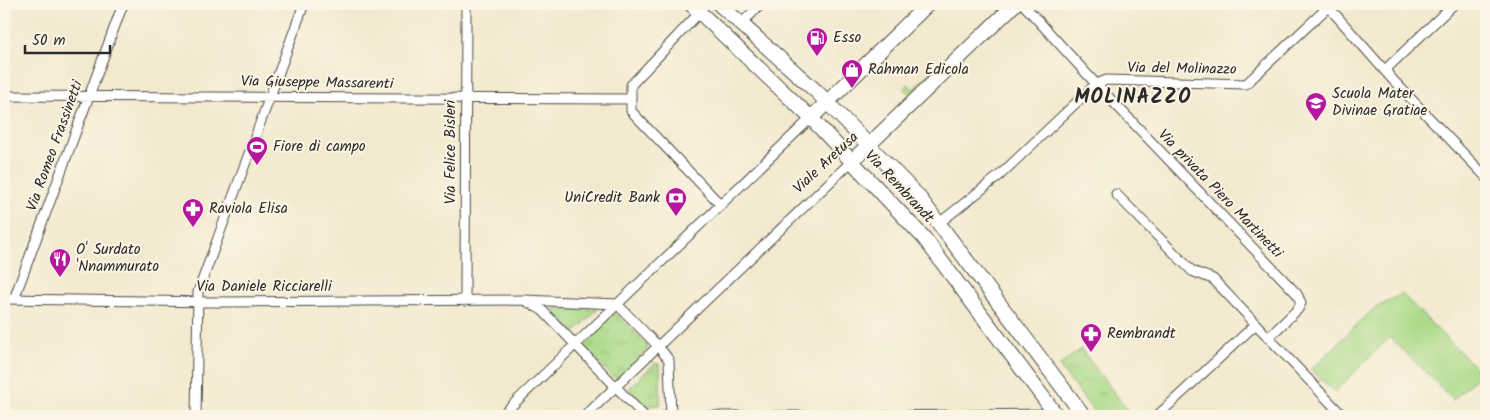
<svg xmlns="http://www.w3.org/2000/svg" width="1490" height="420" font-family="Kalam,sans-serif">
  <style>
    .grass { fill: url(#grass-tufts); stroke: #6a8258 }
    .green { fill: #a9d986; stroke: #6a8258 }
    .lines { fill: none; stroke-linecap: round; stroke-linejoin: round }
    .street-casing { stroke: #494843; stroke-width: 11 }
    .secondary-casing { stroke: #494843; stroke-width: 16 }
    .street { stroke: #fff; stroke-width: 9 }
    .secondary { stroke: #fff; stroke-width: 14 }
    .labels { text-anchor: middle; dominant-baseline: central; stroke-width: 4; stroke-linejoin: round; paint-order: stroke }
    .poi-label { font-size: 15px; fill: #2b2b2b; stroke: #fcf5e5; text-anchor: start }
    .street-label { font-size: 15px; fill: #2b2b2b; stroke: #fcf5e5 }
    .district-label { font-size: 20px; font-weight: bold; letter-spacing: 1px; fill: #2b2b2b; stroke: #fcf5e5 }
  </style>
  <defs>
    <pattern id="grass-tufts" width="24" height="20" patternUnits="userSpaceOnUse" patternTransform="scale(1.25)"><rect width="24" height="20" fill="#a9d986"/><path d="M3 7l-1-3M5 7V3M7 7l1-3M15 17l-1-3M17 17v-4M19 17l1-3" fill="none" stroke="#92ba74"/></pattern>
  </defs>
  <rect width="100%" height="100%" fill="#fcf5e5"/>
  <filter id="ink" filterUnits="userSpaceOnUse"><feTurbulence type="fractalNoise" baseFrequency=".02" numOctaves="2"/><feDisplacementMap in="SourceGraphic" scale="10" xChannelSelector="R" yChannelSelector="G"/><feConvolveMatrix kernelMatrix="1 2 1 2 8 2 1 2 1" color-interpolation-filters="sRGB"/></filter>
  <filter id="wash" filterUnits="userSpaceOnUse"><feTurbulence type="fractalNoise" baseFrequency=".0096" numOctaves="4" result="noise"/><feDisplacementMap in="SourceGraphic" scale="20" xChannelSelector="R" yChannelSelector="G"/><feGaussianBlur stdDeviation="1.12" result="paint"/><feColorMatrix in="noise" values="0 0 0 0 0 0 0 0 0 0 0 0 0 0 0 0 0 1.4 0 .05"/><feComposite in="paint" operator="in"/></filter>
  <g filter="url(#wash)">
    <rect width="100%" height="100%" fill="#f2e9ce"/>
    <path class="grass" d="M983 23 985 25 911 96 905 90 906 86 908 84 913 89Z
      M554 309H598L574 333 554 312Z
      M612 314 618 315 647 344V350L619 378 612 376 584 348 583 342Z
      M1081 349 1132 416H1097L1059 366Z
      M655 363 660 365V405L645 406 629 388Z"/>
    <path class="green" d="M1402 294 1481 373 1453 400 1390 337 1335 392 1311 370 1372 310Z"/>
  </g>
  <g filter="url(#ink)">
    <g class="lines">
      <g class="street-casing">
        <path id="street" d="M1023 4 1096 84 1297 294 1301 303 1298 309 1268 338
          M1326 4 1393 80 1486 177
          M700 12 631 85V111L720 204
          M741 24 761 4
          M1385 70 1454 4
          M4 96 631 99
          M1116 194 1192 271 1213 279 1343 416
          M938 224 1000 175 1096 84 1107 80 1246 84 1328 7
          M4 299 217 302 524 300 617 304
          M14 299 123 4
          M465 301 466 4
          M526 301 542 310 644 416
          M617 304 658 346 669 360 671 416
          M196 416 198 292 304 4
          M501 416 811 118
          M585 416 852 161
          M665 416H845
          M883 416 1055 414 1054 416
          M1157 416 1256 324"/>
      </g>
      <g class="secondary-casing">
        <path id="secondary" d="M691 4 811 118 924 238 1057 416
          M719 4 817 92 918 196 1084 416
          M811 118 928 4
          M852 161 1015 4"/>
      </g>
      <use href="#street" class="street"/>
      <use href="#secondary" class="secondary"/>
    </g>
  </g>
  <defs>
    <g id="fuel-pin" transform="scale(1.125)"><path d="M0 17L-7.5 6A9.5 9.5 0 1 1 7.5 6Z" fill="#b5179e" stroke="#fcf5e5"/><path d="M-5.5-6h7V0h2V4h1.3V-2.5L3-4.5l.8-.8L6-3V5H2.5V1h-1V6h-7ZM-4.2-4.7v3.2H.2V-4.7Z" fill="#fff"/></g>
    <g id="shop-pin" transform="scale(1.125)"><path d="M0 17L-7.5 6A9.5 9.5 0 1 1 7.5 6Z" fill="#b5179e" stroke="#fcf5e5"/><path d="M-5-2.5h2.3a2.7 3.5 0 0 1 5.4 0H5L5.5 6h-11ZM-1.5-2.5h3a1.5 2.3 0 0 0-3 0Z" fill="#fff"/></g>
    <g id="school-pin" transform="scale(1.125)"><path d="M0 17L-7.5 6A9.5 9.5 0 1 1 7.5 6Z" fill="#b5179e" stroke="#fcf5e5"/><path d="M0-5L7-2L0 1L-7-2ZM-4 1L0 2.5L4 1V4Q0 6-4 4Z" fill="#fff"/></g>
    <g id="stadium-pin" transform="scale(1.125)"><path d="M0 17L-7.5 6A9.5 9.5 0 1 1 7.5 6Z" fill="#b5179e" stroke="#fcf5e5"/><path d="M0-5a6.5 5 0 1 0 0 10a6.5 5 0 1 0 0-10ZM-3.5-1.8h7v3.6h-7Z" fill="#fff"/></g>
    <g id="bank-pin" transform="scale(1.125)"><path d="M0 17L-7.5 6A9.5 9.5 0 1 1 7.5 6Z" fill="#b5179e" stroke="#fcf5e5"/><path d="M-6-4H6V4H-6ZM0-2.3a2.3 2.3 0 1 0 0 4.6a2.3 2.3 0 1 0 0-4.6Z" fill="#fff"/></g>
    <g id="pharmacy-pin" transform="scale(1.125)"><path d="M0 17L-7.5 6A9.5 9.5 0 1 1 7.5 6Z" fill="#b5179e" stroke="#fcf5e5"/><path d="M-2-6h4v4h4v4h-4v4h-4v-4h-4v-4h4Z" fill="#fff"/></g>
    <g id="restaurant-pin" transform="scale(1.125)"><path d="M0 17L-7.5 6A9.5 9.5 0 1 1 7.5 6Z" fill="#b5179e" stroke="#fcf5e5"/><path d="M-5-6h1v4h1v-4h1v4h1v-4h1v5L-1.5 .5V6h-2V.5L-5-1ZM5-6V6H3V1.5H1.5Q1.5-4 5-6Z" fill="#fff"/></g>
  </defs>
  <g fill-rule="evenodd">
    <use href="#fuel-pin" x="817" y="38"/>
    <use href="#shop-pin" x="852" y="70"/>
    <use href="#school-pin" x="1316" y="103"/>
    <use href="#stadium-pin" x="257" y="147"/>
    <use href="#bank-pin" x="676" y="198"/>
    <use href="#pharmacy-pin" x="193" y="209"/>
    <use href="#restaurant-pin" x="60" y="259"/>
    <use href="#pharmacy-pin" x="1091" y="334"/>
  </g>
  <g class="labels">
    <g class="poi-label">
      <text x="833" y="38">Esso</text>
      <text x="868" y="70">Rahman Edicola</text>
      <text x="1332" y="94">Scuola Mater<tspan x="1332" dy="17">Divinae Gratiae</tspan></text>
      <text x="273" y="147">Fiore di campo</text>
      <text x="660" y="198" text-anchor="end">UniCredit Bank</text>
      <text x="209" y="209">Raviola Elisa</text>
      <text x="76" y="250">O' Surdato<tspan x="76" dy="17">'Nnammurato</tspan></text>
      <text x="1107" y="334">Rembrandt</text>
    </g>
    <g class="street-label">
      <text transform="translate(1182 69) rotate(1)">Via del Molinazzo</text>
      <text transform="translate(317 83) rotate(1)">Via Giuseppe Massarenti</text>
      <text transform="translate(55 146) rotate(-70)">Via Romeo Frassinetti</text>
      <text transform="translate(451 152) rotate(-90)">Via Felice Bisleri</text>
      <text transform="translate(826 163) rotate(-43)">Viale Aretusa</text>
      <text transform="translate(899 187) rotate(47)">Via Rembrandt</text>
      <text transform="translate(1220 194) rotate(46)">Via privata Piero Martinetti</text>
      <text x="264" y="287">Via Daniele Ricciarelli</text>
    </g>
    <g class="district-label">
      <text x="1133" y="98">MOLINAZZO</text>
    </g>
  </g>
  <rect width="1490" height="420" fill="none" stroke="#fcf5e5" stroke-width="20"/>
  <path d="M25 45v8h85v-8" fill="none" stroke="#2b2b2b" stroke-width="2.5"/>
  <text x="32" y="45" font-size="15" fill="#2b2b2b" stroke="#fcf5e5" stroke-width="4" paint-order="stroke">50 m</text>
</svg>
